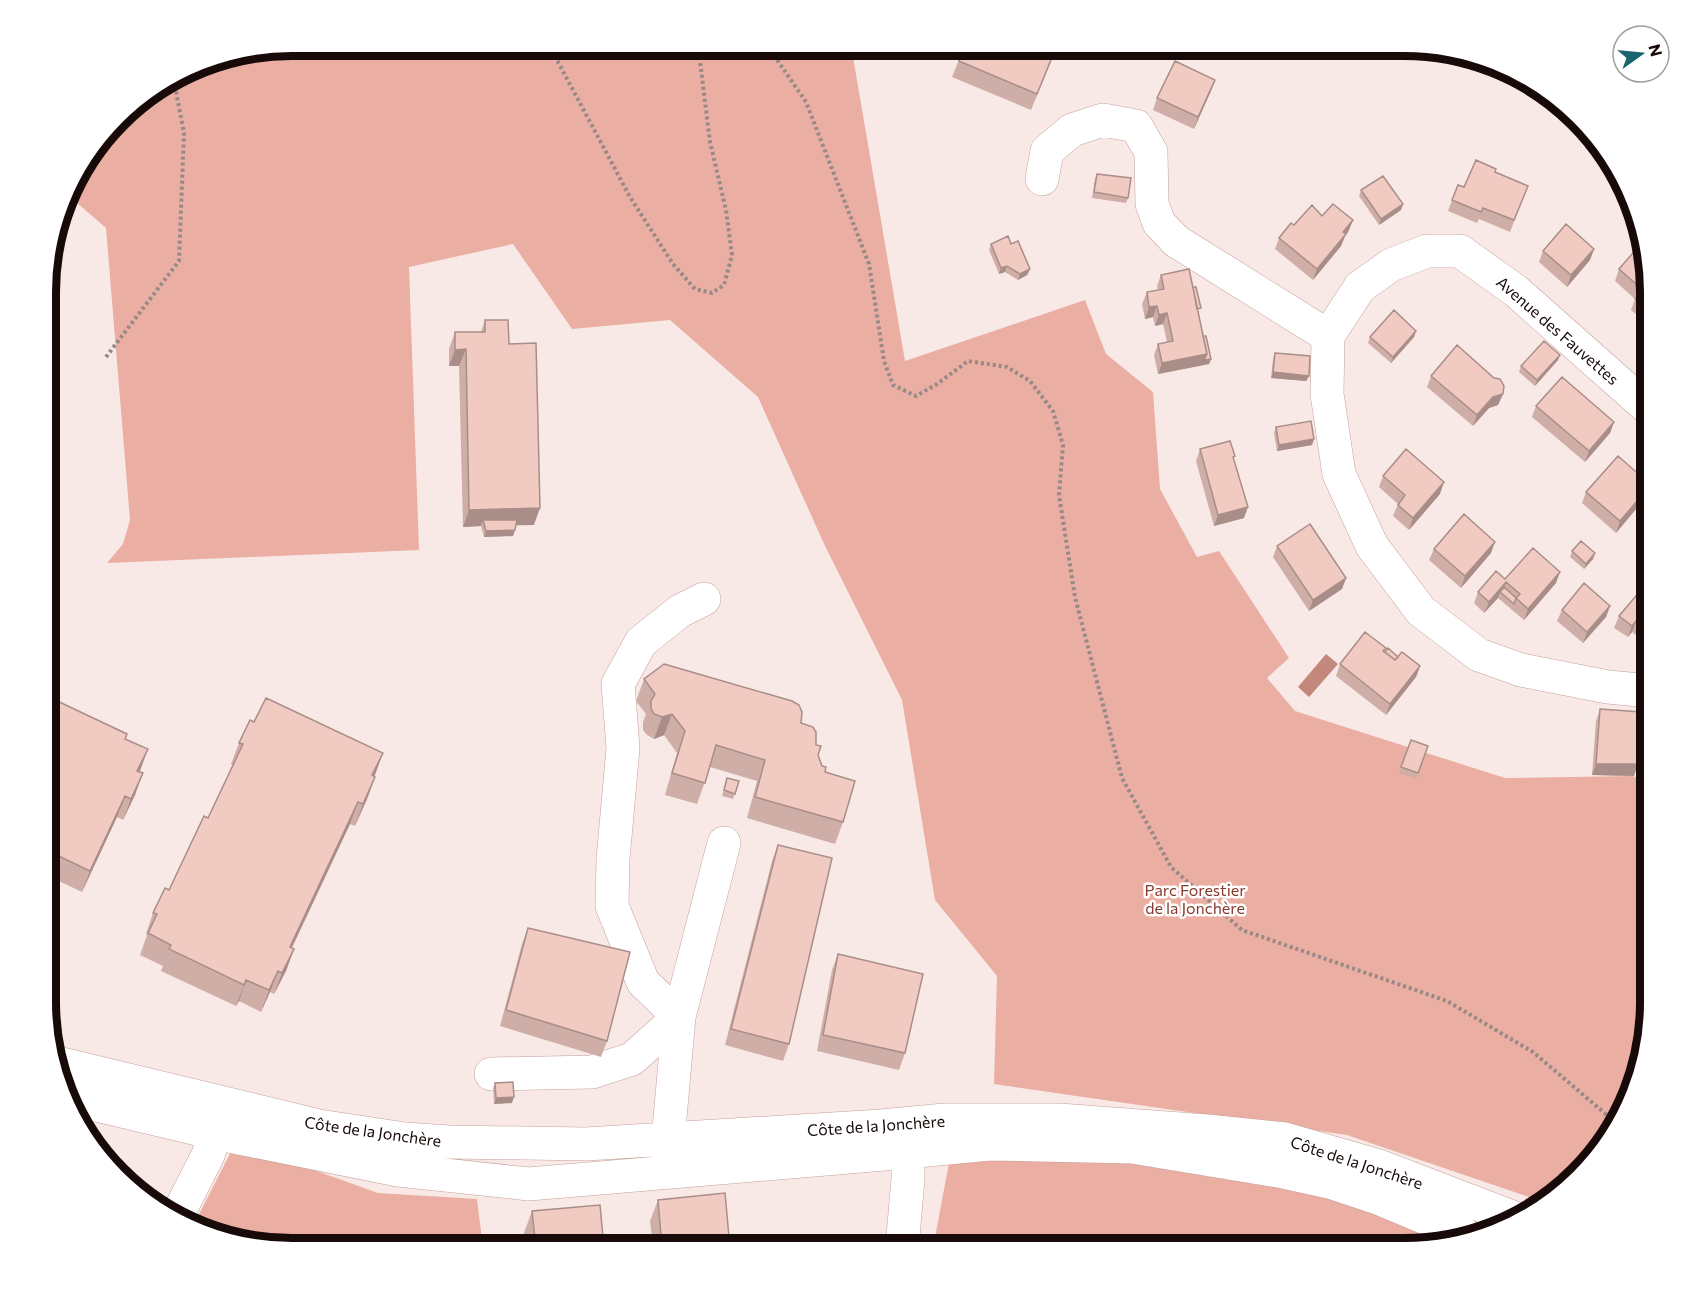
<svg xmlns="http://www.w3.org/2000/svg" width="1695" height="1293" font-family="Commissioner,sans-serif">
  <style>
    .green { fill: #eaaea2 }
    .water { fill: #c3877b }
    .lines { fill: none; stroke-linecap: round; stroke-linejoin: round }
    .minor-casing { stroke: #c6a099; stroke-width: 34 }
    .path { stroke: #978986; stroke-width: 4; stroke-dasharray: 3 3; stroke-linecap: butt }
    .minor { stroke: #fff; stroke-width: 33 }
    .wall { fill: #cfaea7 }
    .shaded-wall { fill: #a98d88 }
    .building { fill: #f1cac2; stroke: #a98d88; stroke-width: 1.5 }
    .labels { text-anchor: middle; dominant-baseline: central; stroke-width: 5; stroke-linejoin: round; paint-order: stroke }
    .street-label { font-size: 16px; fill: #170a08; stroke: #fff }
    .park-label { font-size: 16px; fill: #873b2e; stroke: #fff }
    .rim { fill: none; stroke: #170a08; stroke-width: 8 }
  </style>
  <rect width="100%" height="100%" fill="#f9e9e6"/>
  <path class="green" d="M292 45H851L905 361 1085 300 1106 354 1153 392 1160 489 1197 557 1219 551 1289 658 1267 678 1295 711 1505 778 1632 776 1650 782 1649 1018 1631 1096 1589 1164 1541 1201 1347 1135 994 1084 997 976 935 900 902 700 825 546 758 397 670 320 572 329 513 244 409 267 419 550 107 563 123 544 130 520 106 228 69 196 78 169 129 106 212 58Z
    M236 1142 378 1193 477 1199 483 1248 276 1247 198 1229 193 1226Z
    M952 1147 1332 1154 1438 1240 1403 1248H933Z"/>
  <path class="water" d="M1326 654 1338 664 1309 697 1298 687Z"/>
  <g class="lines">
    <g class="minor-casing">
      <path id="minor" d="M1042 179 1047 151 1072 130 1103 120 1136 126 1151 152 1152 204 1159 223 1176 241 1328 336
        M1650 691 1608 687 1521 670 1479 655 1421 611 1372 546 1339 474 1327 394 1328 336 1360 287 1391 265 1427 251H1460L1516 291 1650 410
        M58 1063 319 1126 405 1139 449 1142 586 1144 881 1126 945 1120H1059L1207 1131 1285 1139 1376 1165 1517 1219
        M491 1074 592 1072 632 1059 679 1017 643 982 612 906 613 859 623 748 618 684 641 642 680 611 704 599
        M67 1098 214 1133 398 1170 529 1184 908 1152 989 1144 1132 1147 1278 1171 1333 1183 1378 1198 1464 1234
        M669 1161V1129L679 1017 724 843
        M177 1216 208 1155 221 1114
        M902 1248 908 1179V1131"/>
    </g>
    <path class="path" d="M549 45 630 197 673 264 695 289 712 293 724 285 732 255 726 210 710 142 698 45
      M767 45 806 102 869 264 884 361 893 385 916 396 937 384 968 361 1007 367 1030 381 1053 411 1063 445 1059 495 1075 597 1122 778 1171 867 1242 930 1447 1001 1533 1052 1615 1122
      M106 357 179 261 184 133 174 81"/>
    <use href="#minor" class="minor"/>
  </g>
  <path class="wall" d="M965 45H1063L1059 54 1055 52 1031 110 952 77Z
    M1215 80 1194 129 1153 110 1157 98Z
    M1495 172 1528 186 1510 232 1479 219 1477 223 1448 211 1452 200 1464 187Z
    M1097 174 1128 198 1126 203 1092 198 1095 179Z
    M1361 190 1401 210 1379 225 1359 196Z
    M1322 216 1353 220 1348 232 1345 236 1341 246 1313 280 1275 249 1279 238 1294 225Z
    M991 244H1011L1030 269 1027 275 1018 280 1005 272 999 274 989 250Z
    M1594 249 1590 260 1567 287 1539 262 1543 251Z
    M1619 269 1650 292V322L1648 324 1631 310 1635 299 1615 281Z
    M1161 275 1199 314 1203 336 1211 359 1209 364 1158 374 1154 355 1158 344 1167 342 1163 324 1155 326 1153 317 1145 319 1142 304 1147 292 1158 290 1157 286Z
    M485 320 509 344 534 525H516L513 536 484 537 481 526 463 527 459 366H449V349L455 332H481Z
    M1416 331 1414 337 1391 363 1368 343 1370 337Z
    M1650 333V353L1643 347 1647 336Z
    M1275 353 1309 376 1306 381 1271 378 1273 359Z
    M1560 355 1558 360 1535 386 1519 372 1521 366Z
    M1431 376 1494 378 1503 394 1498 405 1489 408 1473 426 1427 387Z
    M1536 406 1614 422 1610 433 1585 462 1532 417Z
    M1276 427 1314 439 1312 445 1277 451 1274 433Z
    M1200 449 1244 518 1214 526 1196 461Z
    M1383 476 1440 494 1409 530 1393 516 1398 504 1379 487Z
    M1650 484V488L1647 496 1616 533 1582 503 1586 492Z
    M1650 505V526L1643 520 1647 508Z
    M1277 546 1346 578 1342 589 1309 611 1273 557Z
    M1434 549 1491 553 1461 588 1429 560Z
    M1572 551 1595 553 1593 559 1584 569 1570 557Z
    M1505 579 1556 583 1524 620 1498 598 1484 613 1474 603 1478 592Z
    M1650 594V647L1632 632 1628 637 1614 628 1619 616 1649 596Z
    M1610 606 1606 617 1583 643 1557 621 1562 610Z
    M1386 648 1384 652 1398 657 1420 666 1416 677 1386 715 1336 676 1340 664Z
    M644 679 801 723 816 745 818 755 843 822 835 844 747 818 757 781 710 767 697 804 665 795 677 753 664 735 654 739 647 735 643 730V722L646 714 636 701Z
    M46 700 127 734 126 739 140 772 135 795 123 820 117 817 82 892 46 875Z
    M1600 709 1634 776 1592 775 1596 721Z
    M1411 740 1428 746 1416 779 1399 773Z
    M239 743 375 777 367 799 355 826 350 824 292 948 294 949 286 971 274 994 270 992 261 1012 239 1001 236 1006 161 971 163 966 140 955 147 935 146 934 153 913 169 890 208 818 233 765 231 764Z
    M727 778 739 781 733 799 722 796Z
    M778 845 789 1044 783 1061 725 1045 772 861Z
    M528 928 607 1041 601 1057 500 1026 522 944Z
    M838 954 905 1053 899 1070 817 1051 832 970Z
    M495 1083 512 1103 494 1104 493 1088Z
    M658 1200 730 1248 653 1247 650 1221Z
    M532 1211 604 1248H526L524 1233Z"/>
  <path class="shaded-wall" d="M1215 80 1211 91 1194 129 1198 117Z
    M1403 204 1401 210 1379 225 1381 219Z
    M1353 220 1348 232 1345 236 1341 246 1313 280 1317 269 1343 232Z
    M1594 249 1590 260 1567 287 1571 275Z
    M1007 266 1005 272 999 274 1001 268Z
    M1030 269 1027 275 1018 280 1020 274Z
    M1157 306 1153 317 1145 319 1149 307Z
    M1167 313 1163 324 1155 326 1159 315Z
    M1416 331 1414 337 1391 363 1393 357Z
    M466 349 459 366H449L455 350Z
    M1207 354 1211 359 1209 364 1158 374 1162 363Z
    M1560 355 1558 360 1535 386 1537 380Z
    M1273 372 1309 376 1306 381 1271 378Z
    M1503 394 1498 405 1489 408 1473 426 1477 415 1493 397Z
    M1614 422 1610 433 1585 462 1589 451Z
    M1314 439 1312 445 1277 451 1279 445Z
    M1444 482 1440 494 1409 530 1413 518Z
    M1650 486 1647 496 1616 533 1620 521Z
    M1248 507 1244 518 1214 526 1218 515Z
    M540 508 534 525 485 526 483 520 481 526 463 527 469 510Z
    M515 530 513 536 484 537 486 531Z
    M1495 542 1491 553 1461 588 1465 576Z
    M1595 553 1593 559 1584 569 1586 564Z
    M1560 572 1556 583 1524 620 1528 609Z
    M1346 578 1342 589 1309 611 1313 600Z
    M1506 582 1502 594 1500 592 1498 598 1484 613 1489 602Z
    M1610 606 1606 617 1583 643 1587 632Z
    M1636 621 1632 632 1628 637 1632 626Z
    M1420 666 1416 677 1386 715 1390 704Z
    M672 714 664 735 654 739 662 717Z
    M148 749 140 771 130 792 137 771Z
    M383 753 375 775 364 797 372 775Z
    M1596 764H1638L1634 776 1592 775Z
    M143 773 135 795 123 820 131 799Z
    M375 777 367 799 355 826 363 804Z
    M125 796 117 817 82 892 90 871Z
    M358 802 350 824 282 968 290 947Z
    M294 949 286 971 274 994 282 973Z
    M278 971 270 992 261 1012 269 990Z
    M246 980 239 1001 236 1006 244 985Z
    M514 1097 512 1103 494 1104 496 1098Z"/>
  <path class="building" d="M965 45H1057L1037 94 959 61Z
    M1175 61 1215 80 1198 117 1157 98Z
    M1476 160 1496 169 1495 172 1528 186 1514 220 1483 208 1481 212 1452 200 1458 185 1464 187Z
    M1097 174 1131 178 1128 198 1094 192Z
    M1383 176 1403 204 1381 219 1361 190Z
    M1333 204 1353 220 1343 232 1346 234 1317 269 1279 238 1291 223 1294 225 1312 205 1322 216Z
    M1566 224 1594 249 1571 275 1543 251Z
    M1008 236 1011 244 1018 241 1030 269 1020 274 1007 266 1001 268 991 244Z
    M1639 246 1650 292V311L1635 299 1643 290 1619 269Z
    M1189 269 1207 354 1162 363 1158 344 1173 341 1167 313 1159 315 1157 306 1149 307 1147 292 1164 289 1161 275Z
    M1193 287H1196L1201 308 1197 309Z
    M1394 310 1416 331 1393 357 1370 337Z
    M485 320H508L509 344 536 343 540 508 469 510 466 349 455 350V332H485Z
    M1203 336H1206L1211 359 1204 360 1207 354Z
    M1544 341 1560 355 1537 380 1521 366Z
    M1457 345 1494 378 1500 379 1504 386 1503 394 1493 397 1477 415 1431 376Z
    M1275 353 1310 356 1309 376 1273 372Z
    M1562 377 1614 422 1589 451 1536 406Z
    M1311 421 1314 439 1279 445 1276 427Z
    M1230 441 1235 456 1233 457 1248 507 1218 515 1200 449Z
    M1406 449 1444 482 1413 518 1398 505 1405 495 1383 476Z
    M1618 456 1650 484V486L1620 521 1586 492Z
    M1464 514 1495 542 1465 576 1434 549Z
    M483 520H517L515 530 486 531Z
    M1310 524 1346 578 1313 600 1277 546Z
    M1581 541 1595 553 1586 564 1572 551Z
    M1533 548 1560 572 1528 609 1516 598 1520 594 1506 582 1489 602 1478 592 1496 571 1505 579Z
    M1584 583 1610 606 1587 632 1562 610Z
    M1504 587 1516 598 1514 604 1500 592Z
    M1641 590 1650 597V632L1636 621 1632 626 1619 616Z
    M1365 632 1386 648 1383 651 1395 660 1402 652 1420 666 1390 704 1340 664Z
    M1388 648 1398 657 1395 660 1385 652Z
    M664 664 792 701 799 705 802 712 801 723 813 727 816 732V745L821 746 818 755 822 766 826 767 825 772 855 781 843 822 755 797 765 760 716 745 705 783 672 773 685 731 672 714 662 717 654 714 651 708V701L655 694 644 679Z
    M266 698 383 753 372 775 375 777 363 804 358 802 290 947 294 949 282 973 278 971 269 990 246 980 244 985 169 949 171 945 148 933 157 914 153 913 165 888 169 890 204 816 208 818 243 744 239 743 250 720 254 722Z
    M53 699 127 734 125 739 148 749 137 771 143 773 131 799 125 796 90 871 46 850V700L52 703Z
    M1600 709 1641 712 1638 764H1596Z
    M1411 740 1428 746 1418 773 1401 767Z
    M727 778 739 781 735 794 724 790Z
    M778 845 832 858 789 1044 731 1029Z
    M528 928 630 952 607 1041 506 1010Z
    M838 954 923 974 905 1053 823 1035Z
    M513 1082 514 1097 496 1098 495 1083Z
    M114 1167 123 1169 121 1176Z
    M124 1180 132 1181 131 1188 129 1187Z
    M725 1193 730 1248H650L662 1247 658 1200Z
    M600 1205 604 1248H536L532 1211Z
    M1415 1236 1425 1243 1408 1247Z"/>
  <g class="labels">
    <g class="street-label">
      <text transform="translate(1558 330) rotate(41)">Avenue des Fauvettes</text>
      <text transform="translate(876 1125) rotate(-4)">Côte de la Jonchère</text>
      <text transform="translate(373 1131) rotate(8)">Côte de la Jonchère</text>
      <text transform="translate(1357 1162) rotate(18)">Côte de la Jonchère</text>
    </g>
    <g class="park-label">
      <text x="1195" y="889">Parc Forestier<tspan x="1195" dy="18">de la Jonchère</tspan></text>
    </g>
  </g>
  <path d="M0 0H1695V1293H0ZM292 56H1404A236 236 0 0 1 1640 292V1002A236 236 0 0 1 1404 1238H292A236 236 0 0 1 56 1002V292A236 236 0 0 1 292 56Z" fill="#fff" fill-rule="evenodd"/>
  <path class="rim" d="M292 56H1404A236 236 0 0 1 1640 292V1002A236 236 0 0 1 1404 1238H292A236 236 0 0 1 56 1002V292A236 236 0 0 1 292 56Z"/>
  <g transform="translate(1641 54) rotate(75)"><circle r="28" fill="#ffffff" stroke="#a29d9c" stroke-width="1.5"/>
  <path d="M0-4.5L10 22L0 15L-10 22Z" fill="#1b6571"/>
  <text y="-9" font-size="16" font-weight="bold" text-anchor="middle" fill="#170a08">N</text>
  </g>
</svg>
